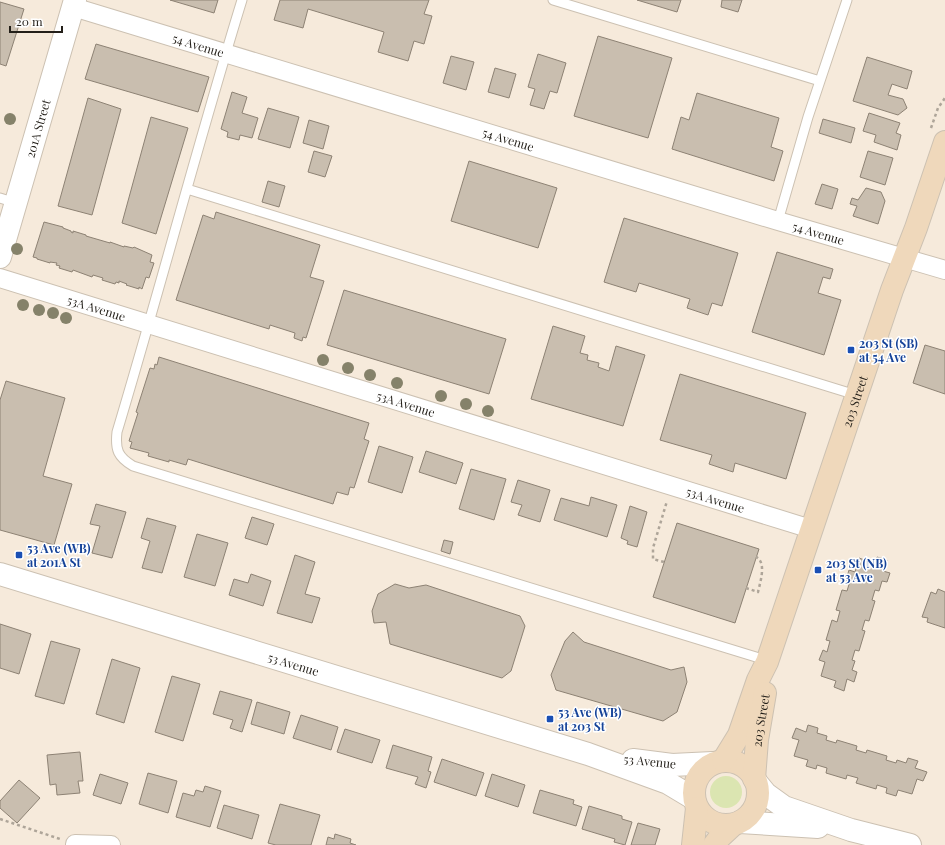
<svg xmlns="http://www.w3.org/2000/svg" width="945" height="845" font-family="'Playfair Display',serif">
  <style>
    .green { fill: #dbe5b1 }
    .building { fill: #c9beaf; stroke: #8d8274 }
    .lines { fill: none; stroke-linecap: round; stroke-linejoin: round }
    .service-casing { stroke: #ccc1b2; stroke-width: 11 }
    .minor-casing { stroke: #ccc1b2; stroke-width: 20 }
    .tertiary-casing { stroke: #ccc1b2; stroke-width: 24 }
    .secondary-casing { stroke: #ccc1b2; stroke-width: 24 }
    .path { stroke: #aea599; stroke-width: 2.5; stroke-dasharray: 3 3; stroke-linecap: butt }
    .service { stroke: #fff; stroke-width: 9 }
    .minor { stroke: #fff; stroke-width: 18 }
    .tertiary { stroke: #fff; stroke-width: 22 }
    .secondary { stroke: #efd8bb; stroke-width: 22 }
    .tree { fill: #85826a }
    .transit-dot { fill: #1a4fb4; stroke: #fff; stroke-width: 1.5 }
    .labels { text-anchor: middle; dominant-baseline: central; stroke-width: 3; stroke-linejoin: round; paint-order: stroke }
    .street-label { font-size: 12px; fill: #231f19; stroke: #fff }
    .transit-label { font-size: 12px; font-weight: bold; fill: #164399; stroke: #fff; text-anchor: start }
  </style>
  <rect width="100%" height="100%" fill="#f6eadb"/>
  <path class="green" d="M710 792a16 16 0 1 1 32 0a16 16 0 1 1-32 0Z"/>
  <path class="building" d="M170 0H218L214 13Z
    M280 0H429L424 14 432 16 424 44 414 41 408 61 378 52 384 32 308 9 303 28 274 20Z
    M637 0H681L677 12Z
    M722 0H742L738 12 721 7Z
    M0 2 24 9 6 66 0 64Z
    M598 36 672 58 648 138 574 116Z
    M96 44 209 77 198 112 85 79Z
    M538 54 566 63 557 93 550 91 544 109 530 105 535 89 528 87Z
    M451 56 474 62 466 90 443 83Z
    M867 57 912 71 907 89 892 84 888 95 903 99 907 108 898 115 853 101Z
    M495 68 516 74 509 98 488 92Z
    M232 92 247 97 242 113 258 118 252 138 240 135 239 140 227 137 228 132 221 129Z
    M697 93 779 118 771 147 783 151 774 181 672 149 681 117 689 120Z
    M88 98 121 109 92 215 58 206Z
    M268 108 299 117 290 148 258 139Z
    M869 113 900 123 896 133 901 135 897 150 874 142 876 135 863 131Z
    M151 117 188 128 156 234 122 223Z
    M823 119 855 128 851 143 819 133Z
    M309 120 329 126 323 149 303 143Z
    M314 151 332 156 325 177 308 172Z
    M868 151 893 158 885 185 860 177Z
    M469 161 557 188 538 248 451 221Z
    M268 181 285 186 279 207 262 202Z
    M822 184 838 189 832 209 815 204Z
    M866 188 881 192 885 201 878 224 853 216 857 206 850 204 852 198 858 200Z
    M216 212 320 245 310 277 324 281 306 338 303 337 302 341 294 338 295 333 270 325 269 329 176 300 203 215 214 219Z
    M624 218 738 253 722 306 712 303 708 315 687 308 690 299 639 283 636 292 604 282Z
    M44 222 63 227V228L71 231V232L73 233V231L86 235V236L110 243V242L124 247V246L133 248 134 247 152 255 150 262 154 263 149 278 146 277 142 289 139 287V289L126 285 127 284 119 281V283L116 282 115 284 102 280 103 278 93 275 92 277 73 270 72 272 59 268 60 266 56 265 57 263 50 262V263L37 259V258L33 257Z
    M777 252 833 269 830 279 823 277 818 293 841 300 824 355 752 332Z
    M344 290 506 339 489 394 327 345Z
    M553 326 585 336 580 353 588 355 587 360 599 363 598 367 609 371 616 346 645 355 623 426 531 399Z
    M925 345 945 351V394L913 383Z
    M159 357 369 423 364 439 369 441 354 488 350 487 348 495 337 492 333 504 188 459 186 465 169 460V462L148 456 149 453 130 448 132 442 129 441 138 413 136 412 150 368 154 369 155 364 157 365Z
    M680 374 806 413 786 479 735 463 733 472 709 464 712 455 660 440Z
    M6 381 65 398 43 476 72 484 54 545 0 530V400Z
    M379 446 413 457 402 493 368 482Z
    M426 451 463 463 456 484 419 472Z
    M471 469 506 479 494 520 459 509Z
    M518 480 550 490 540 522 518 515 522 505 511 502Z
    M591 497 617 505 607 537 554 520 561 498 589 506Z
    M96 504 126 512 112 558 92 553 100 526 90 524Z
    M630 506 647 512 637 547 627 544 628 541 621 538Z
    M252 517 274 524 267 545 245 538Z
    M147 518 176 526 162 573 142 568 150 541 141 538Z
    M677 523 759 549 735 623 653 597Z
    M197 534 228 543 215 586 184 577Z
    M444 540 453 542 450 554 441 551Z
    M295 555 315 562 305 594 320 598 312 623 277 613Z
    M877 557 887 560 883 571 890 573 887 582 882 581 879 591 875 590 872 600 875 601 869 621 865 620 862 630 865 631 859 651 855 650 852 660 855 661 852 670 857 672 854 682 847 679 844 691 834 687 836 681 821 676 825 662 819 660 823 650 827 652 830 641 826 640 832 620 837 622 840 611 836 610 842 590 847 591 850 581 846 580 849 570 855 572 859 558 875 564Z
    M251 574 271 581 263 606 229 595 234 579 248 583Z
    M395 584 409 588 426 585 520 616 525 626 511 671 502 678 390 644 386 622 374 623 372 611 378 594Z
    M938 589 945 592V628L927 622 928 618 922 617 931 592 936 594Z
    M0 624 31 634 19 674 0 668Z
    M573 632 584 642 671 670 684 667 687 682 677 712 663 721 556 690 551 675 565 641Z
    M51 641 80 649 64 704 35 696Z
    M112 659 140 668 124 723 96 714Z
    M172 676 200 684 183 741 155 732Z
    M220 691 252 700 242 732 230 728 233 720 213 714Z
    M257 702 290 712 284 734 251 724Z
    M301 715 338 727 331 750 293 738Z
    M808 725 818 728 817 733 827 736 826 740 836 743 837 740 857 746 856 750 866 753 867 750 887 756 886 760 896 763 897 760 906 763 908 758 918 761 915 768 927 772 923 781 917 779 912 794 898 790 896 796 886 793 887 788 877 785 876 789 856 783 858 778 847 775 846 779 826 773 827 768 817 765 816 769 806 766 808 760 794 756 799 740 792 738 796 728 806 732Z
    M345 729 380 740 372 763 337 752Z
    M393 745 432 757 428 771 431 772 426 788 415 784 418 777 386 768Z
    M80 752 83 781H78L80 793 57 795 56 784 50 785 47 755Z
    M442 759 484 773 476 796 434 782Z
    M148 773 177 781 168 813 139 804Z
    M100 774 128 783 121 804 93 795Z
    M492 774 525 785 518 807 485 796Z
    M19 780 40 798 17 823 0 808V801Z
    M205 786 221 791 210 827 176 817 183 793 194 796 196 790 203 792Z
    M540 790 574 800 573 804 582 807 576 826 533 813Z
    M280 804 320 815 311 845H276L268 843Z
    M224 805 259 815 252 839 217 828Z
    M589 806 622 816V819L632 822 625 845 614 842 615 839 582 829Z
    M638 823 660 829 655 845H631Z
    M335 834 351 839 350 843 356 845H326L328 837 334 839Z"/>
  <g class="lines">
    <g class="service-casing">
      <path id="service" d="M242 0C198 143 160 289 117 432 115 450 118 457 133 466L756 657 767 662
        M553 0 820 81
        M187 189 856 395
        M0 198 16 203
        M778 221 808 117 847 0"/>
    </g>
    <g class="minor-casing">
      <g id="minor">
        <path id="s1" d="M73 7 778 221 945 270"/>
        <path id="s2" d="M0 278 811 529"/>
        <path d="M75 844 111 845"/>
      </g>
    </g>
    <g class="tertiary-casing">
      <g id="tertiary">
        <path id="s3" d="M0 257 75 0"/>
        <path id="s4" d="M0 574 588 754 668 783 693 798"/>
        <path d="M633 760 672 765 713 763"/>
        <path d="M757 783 766 794 784 807 851 830 910 845"/>
        <path d="M740 822 818 827"/>
      </g>
    </g>
    <g class="secondary-casing">
      <g id="secondary">
        <circle cx="726" cy="793" r="32"/>
        <path id="s5" d="M723 761 739 735 758 680 767 662 892 290 916 228 945 142"/>
        <path id="s6" d="M754 779 757 740 765 693"/>
        <path d="M693 845 697 808"/>
        <path d="M714 845 720 837 733 825"/>
      </g>
    </g>
    <path class="path" d="M931 128 938 108 945 98
      M664 562 653 559V548L667 501
      M746 588 758 592C760 583 767 562 756 557
      M0 819 60 839"/>
    <use href="#service" class="service"/>
    <use href="#minor" class="minor"/>
    <use href="#tertiary" class="tertiary"/>
    <use href="#secondary" class="secondary"/>
  </g>
  <g class="tree">
    <circle cx="10" cy="119" r="6"/>
    <circle cx="17" cy="249" r="6"/>
    <circle cx="23" cy="305" r="6"/>
    <circle cx="39" cy="310" r="6"/>
    <circle cx="53" cy="313" r="6"/>
    <circle cx="66" cy="318" r="6"/>
    <circle cx="323" cy="360" r="6"/>
    <circle cx="348" cy="368" r="6"/>
    <circle cx="370" cy="375" r="6"/>
    <circle cx="397" cy="383" r="6"/>
    <circle cx="441" cy="396" r="6"/>
    <circle cx="466" cy="404" r="6"/>
    <circle cx="488" cy="411" r="6"/>
  </g>
  <g class="transit-dot">
    <rect x="847" y="346" width="8" height="8" rx="2"/>
    <rect x="15" y="551" width="8" height="8" rx="2"/>
    <rect x="814" y="566" width="8" height="8" rx="2"/>
    <rect x="546" y="715" width="8" height="8" rx="2"/>
  </g>
  <g class="labels">
    <g class="street-label">
      <text stroke="none"><textPath href="#s1" startOffset="131">54 Avenue</textPath></text>
      <text stroke="none"><textPath href="#s3" startOffset="134">201A Street</textPath></text>
      <text stroke="none"><textPath href="#s1" startOffset="455">54 Avenue</textPath></text>
      <text stroke="none"><textPath href="#s1" startOffset="779">54 Avenue</textPath></text>
      <text stroke="none"><textPath href="#s2" startOffset="101">53A Avenue</textPath></text>
      <text stroke="none"><textPath href="#s5" startOffset="384">203 Street</textPath></text>
      <text stroke="none"><textPath href="#s2" startOffset="425">53A Avenue</textPath></text>
      <text stroke="none"><textPath href="#s2" startOffset="749">53A Avenue</textPath></text>
      <text stroke="none"><textPath href="#s4" startOffset="307">53 Avenue</textPath></text>
      <text stroke="none"><textPath href="#s6" startOffset="59">203 Street</textPath></text>
      <text transform="translate(650 761) rotate(6)">53 Avenue</text>
    </g>
    <g class="transit-label">
      <text x="859" y="343">203 St (SB)<tspan x="859" dy="14">at 54 Ave</tspan></text>
      <text x="27" y="548">53 Ave (WB)<tspan x="27" dy="14">at 201A St</tspan></text>
      <text x="826" y="563">203 St (NB)<tspan x="826" dy="14">at 53 Ave</tspan></text>
      <text x="558" y="712">53 Ave (WB)<tspan x="558" dy="14">at 203 St</tspan></text>
    </g>
  </g>
  <path d="M10 26v6h52v-6" fill="none" stroke="#231f19" stroke-width="2"/>
  <text x="16" y="26" font-size="12" fill="#231f19" stroke="#ffffff" stroke-width="3" paint-order="stroke">20 m</text>
</svg>
